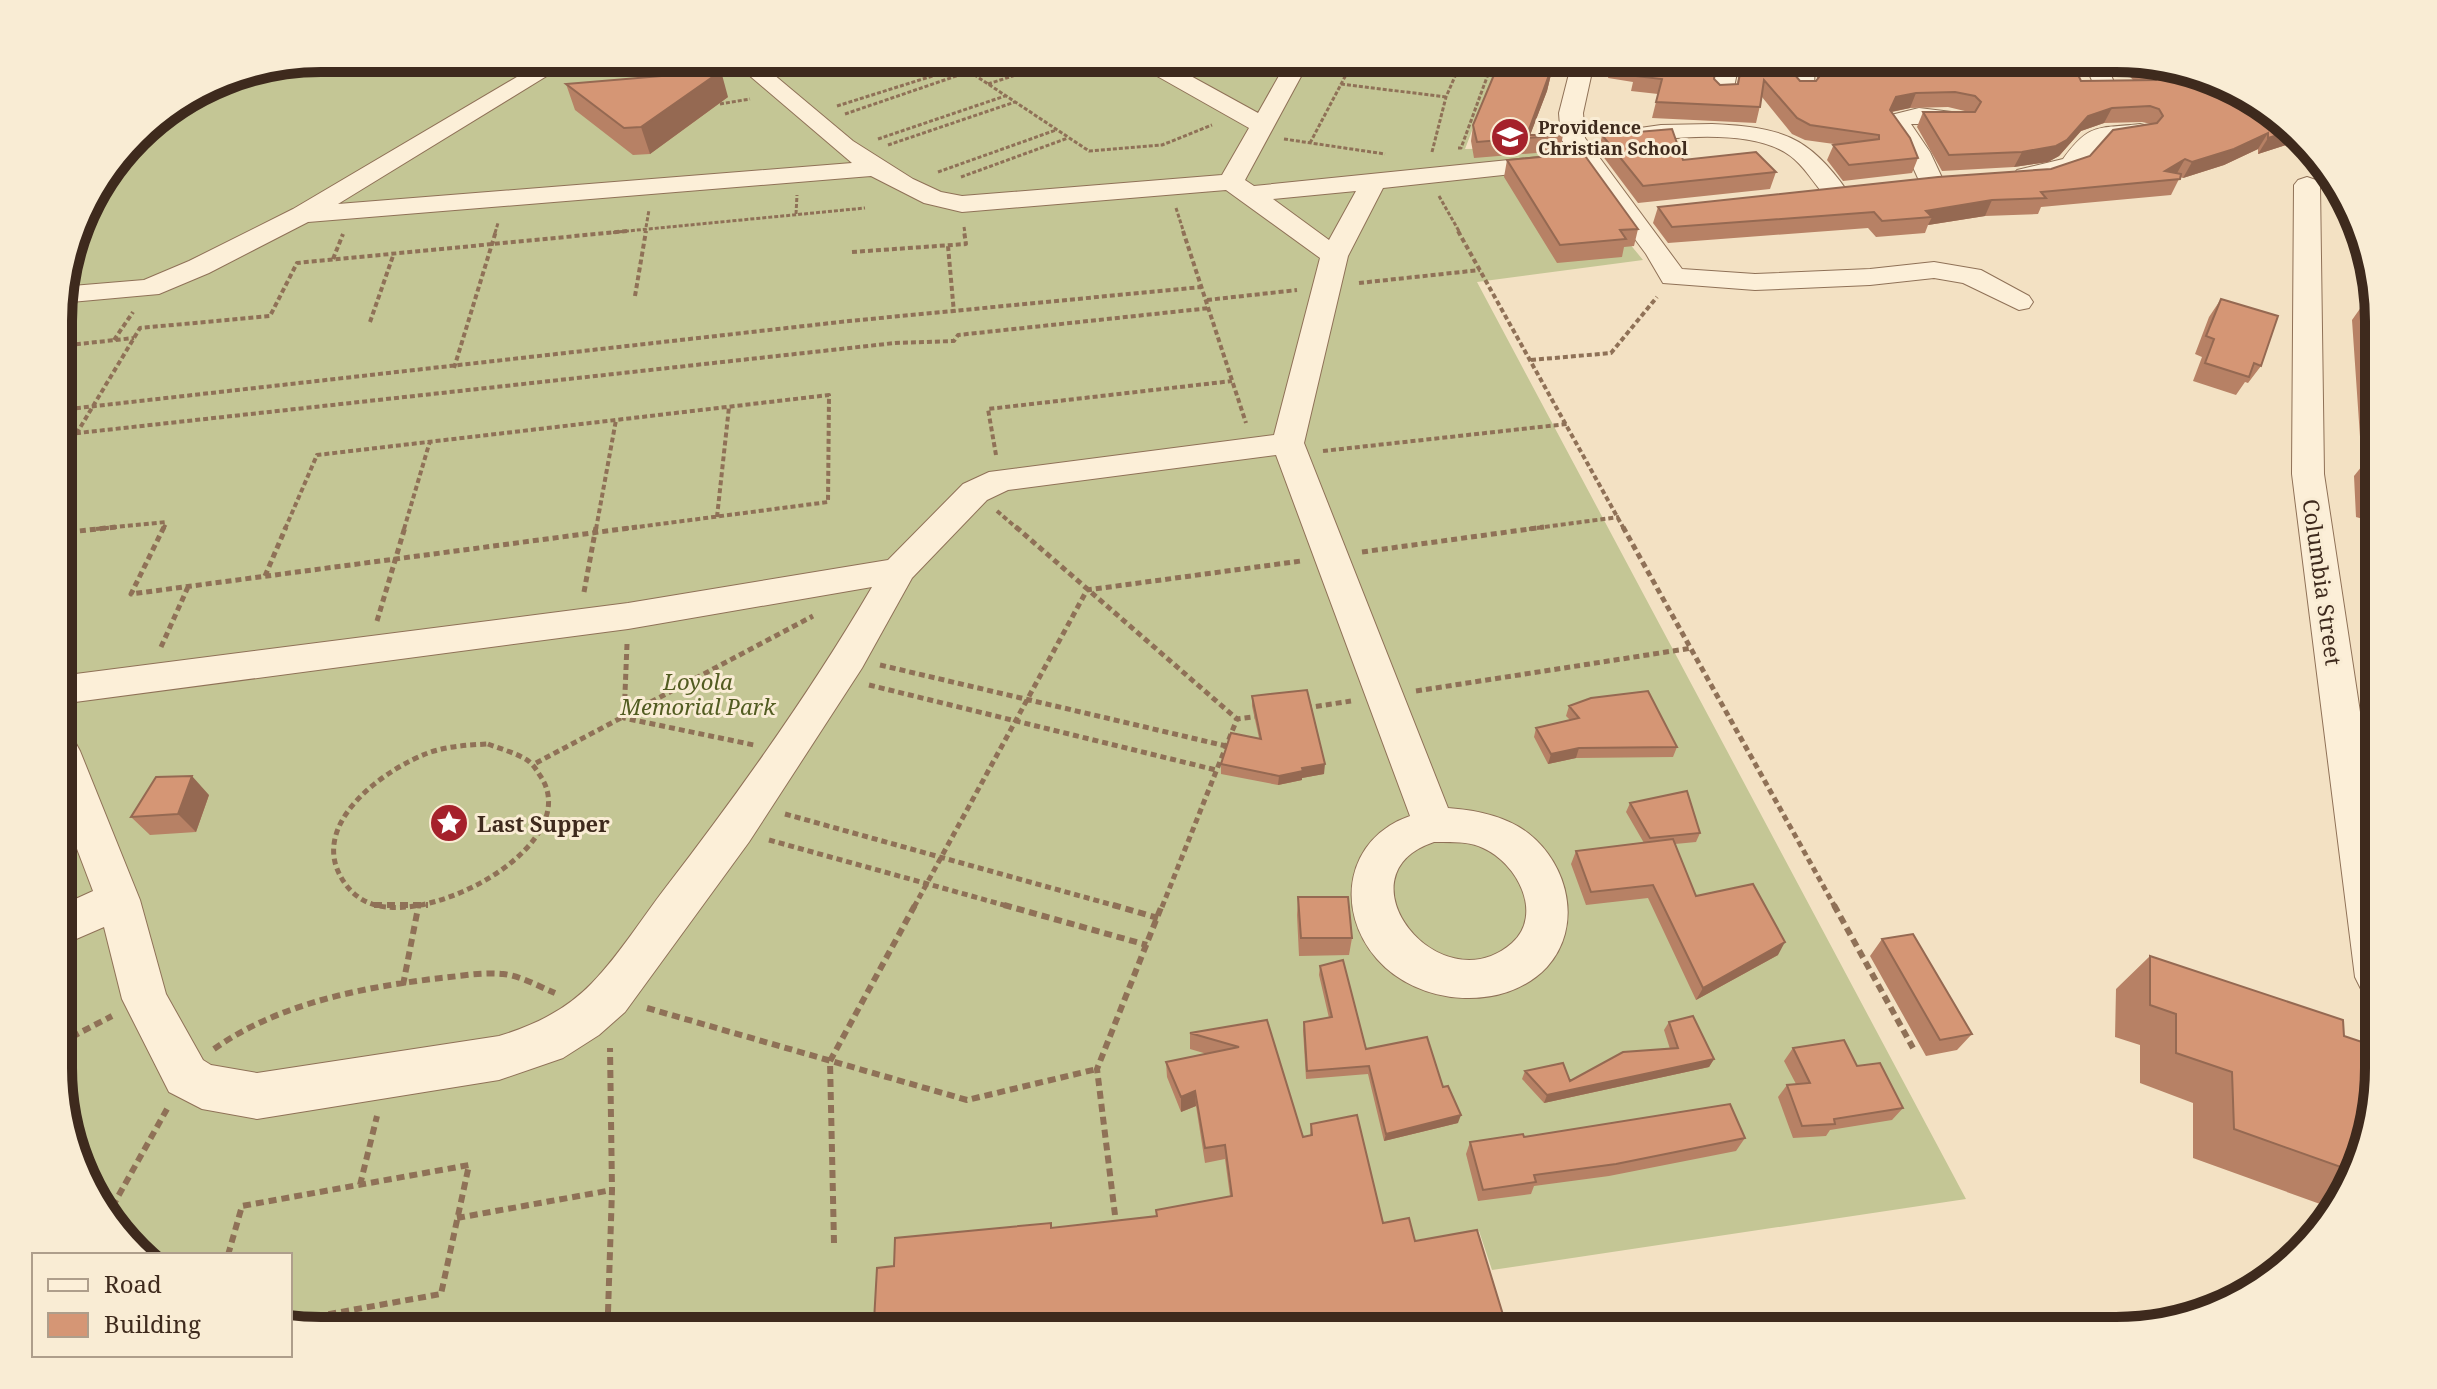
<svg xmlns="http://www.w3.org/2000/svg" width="2437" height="1389" font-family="'Noto Serif',serif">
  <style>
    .cemetery { fill: #c4c695 }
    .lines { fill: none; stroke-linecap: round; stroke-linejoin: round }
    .minor-casing { stroke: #8f7157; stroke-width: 2 }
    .path-far3 { stroke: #8f7157; stroke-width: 3; stroke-dasharray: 4 2; stroke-linecap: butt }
    .path-far2 { stroke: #8f7157; stroke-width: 4; stroke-dasharray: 5 3; stroke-linecap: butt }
    .path-far1 { stroke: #8f7157; stroke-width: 5; stroke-dasharray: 6 4; stroke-linecap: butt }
    .path { stroke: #8f7157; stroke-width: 6; stroke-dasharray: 8 5; stroke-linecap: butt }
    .minor { fill: #fcefd8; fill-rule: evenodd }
    .wall { fill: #b78165 }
    .shaded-wall { fill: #956952 }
    .building { fill: #d59675; stroke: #956952; stroke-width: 2 }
    .labels { text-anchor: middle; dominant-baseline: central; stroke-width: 6; stroke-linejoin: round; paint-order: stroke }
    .far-poi-label { font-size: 18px; font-weight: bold; fill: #3e2a1d; stroke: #f9ecd4; text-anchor: start }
    .street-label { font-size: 22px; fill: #3e2a1d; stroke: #f9ecd4 }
    .park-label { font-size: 22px; font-style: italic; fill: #525c21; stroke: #f9ecd4 }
    .poi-label { font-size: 22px; font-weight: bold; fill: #3e2a1d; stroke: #f9ecd4; text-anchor: start }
    .rim { fill: none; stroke: #3e2a1d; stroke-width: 10 }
  </style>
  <rect width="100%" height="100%" fill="#f3e1c3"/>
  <path class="cemetery" d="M321 58H1500L1465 149 1551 148 1643 260 1477 282 1966 1199 1492 1270 1479 1231 1415 1240 1410 1220 1343 1230 859 1331H321L290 1323V1255H146L102 1214 60 1102V287L85 204 147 124 221 78Z"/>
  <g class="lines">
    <g class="minor-casing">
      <path id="minor" d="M549 58H576L338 204 852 163 729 58H754L853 141 913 179 941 192 962 196 1222 175 1249 128 1134 63 1131 58H1158L1258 113 1289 58H1311L1245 180 1254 186 1559 155 1568 157 1571 162 1568 167 1559 169 1383 188 1348 256 1304 443 1448 808C1475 810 1506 816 1528 833 1569 865 1583 927 1547 967 1504 1013 1418 1006 1377 959 1334 910 1346 838 1410 816L1276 455 1008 490 987 500 912 578 862 668 749 842 625 1012 599 1035 563 1058 499 1080 257 1119 202 1109 169 1092 122 999 104 927 60 946V906L93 891 60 804V736L74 740 80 751 140 900 166 994 203 1060 211 1065 257 1073 499 1036C535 1025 566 1010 592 983 620 954 642 918 666 887 740 791 811 691 872 587L628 629 60 704V676L628 603 888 560 963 484 989 472 1274 435 1320 258 1226 190 962 212 924 203 871 176 308 222 209 273 159 294 60 303V287L144 280 189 261 293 209ZM1356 191 1329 240 1273 199ZM1434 842C1450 842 1469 841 1483 848 1517 863 1544 914 1512 943 1440 1006 1335 875 1434 842Z
        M1573 58H1595L1583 113 1585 138 1682 269 1755 274 1870 269 1934 262 1981 270 2029 296 2033 302 2029 308 2019 310 1963 283 1934 278 1870 285 1755 290 1663 283 1646 254 1561 139 1559 113Z
        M1718 58H1740L1732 97H1716L1712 92Z
        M1793 58H1815L1814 88 1811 93H1795L1792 88Z
        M2082 58H2104L2113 80 2110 85H2094Z
        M1919 108 1968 114 1972 119 1968 124H1911L1930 152 1944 182 1940 187H1922L1906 152 1887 126 1891 115Z
        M1712 124C1780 127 1808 135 1848 192L1844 197H1826C1814 184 1804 165 1789 155 1750 127 1666 138 1621 144L1612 142 1609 137 1612 132 1661 125Z
        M2140 124 2148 126 2152 131 2148 136 2103 143C2092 149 2090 161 2082 168 2067 180 2035 185 2017 180L2013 175 2017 170 2063 159C2090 122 2097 129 2140 124Z
        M2307 177 2316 180 2320 185 2324 474 2378 831V997L2362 991 2355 977 2292 474 2294 185 2298 180Z"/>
    </g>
    <path class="path-far3" d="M949 58 1089 151 1162 145 1212 125
      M786 63 805 58
      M795 71 836 58
      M988 84 1068 58
      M1341 84 1446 97
      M720 104 750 99
      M837 106 961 67
      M845 114 968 72
      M878 139 1005 96
      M1284 139 1385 154
      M1310 143 1348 71 1335 68 1340 58
      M888 145 1015 102
      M1458 148H1461L1494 58
      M1432 152 1446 97 1463 58
      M938 172 1056 130
      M961 177 1068 138
      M1439 196 1460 233
      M1176 208 1184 233
      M796 214 797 195
      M964 227 965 233
      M495 233 498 223
      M607 233 865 208
      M645 233 649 210"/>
    <path class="path-far2" d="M1183 231 1246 423
      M1458 231 1624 529
      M948 246 954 313
      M852 252 966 244 964 231
      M333 259 343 234
      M1359 283 1480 270
      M635 296 646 231
      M1207 300 1297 290
      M370 322 394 253
      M114 340 133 312
      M60 346 134 338
      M1531 360 1611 353 1657 297
      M454 368 496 231
      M60 391 74 369
      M60 410 849 321 1201 287
      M60 435 895 343 954 341 958 335 1210 308
      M1323 451 1567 424
      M996 455 988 409 1232 381
      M60 461 140 328 270 316 297 263 627 231
      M997 511 1018 529
      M717 517 729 407
      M96 529 166 522
      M163 529 167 522
      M285 529 317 455 829 395 828 502 622 529
      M404 529 430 441
      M596 529 616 420
      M1529 529 1619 517"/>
    <path class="path-far1" d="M164 527 131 594 637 527
      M1016 527 1237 719
      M1623 527 1835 907
      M60 533 116 527
      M1362 552 1544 527
      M265 576 286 527
      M584 592 596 527
      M377 621 405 527
      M627 644 624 718 754 745
      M161 647 188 587
      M880 665 1226 746
      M869 685 1216 770
      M1416 691 1692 648
      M1306 708 1351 701
      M488 744C501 749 516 753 527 760 532 763 536 769 539 774 588 841 436 926 372 904 354 898 342 883 336 866 320 815 388 768 428 753 448 746 467 745 488 744Z
      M536 763 813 616
      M785 814 1120 907
      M769 840 1011 907
      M914 907 1087 590 1301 561
      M1162 907 1237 719 1260 716"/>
    <path class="path" d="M374 905H428
      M1004 905 1147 945
      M1113 905 1158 918
      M1834 905 1913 1048
      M403 985 418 908
      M647 1008 967 1100 1097 1069
      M60 1043 112 1016
      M214 1049C279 1003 364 987 441 978 461 976 483 972 503 974 521 976 538 986 555 993
      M360 1185 377 1116
      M1115 1215 1097 1069 1162 905
      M106 1218 167 1109
      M457 1218 612 1190
      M834 1243 830 1061 915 905
      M228 1255 242 1206 469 1165 441 1294 290 1321
      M608 1312 612 1190 610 1048
      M322 1331 326 1315"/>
    <use href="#minor" class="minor"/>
  </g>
  <path class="wall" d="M1501 58H1555L1547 91 1530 135H1563L1560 151 1474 158 1471 141 1473 125Z
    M1613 58 1714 79 1720 85 1737 84 1742 58H1795L1794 74 1800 81H1816L1817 80V58H2070L2081 81 2133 80 2113 58H2116L2247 93 2304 146 2286 145 2258 154V149L2224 165 2183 178 2180 177 2171 195 2041 207 2038 214 1985 216 1928 225 1925 233 1876 237 1868 228 1668 243 1653 223 1658 207 2051 169 2090 156 2151 124 2142 122 2104 123 2081 131 2059 156 2048 162 2014 167 1942 171 1917 127 1923 112H1969L1948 107 1910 108 1892 112 1918 158 1912 173 1843 181 1827 160 1834 144 1805 140 1792 134 1762 97 1756 123 1652 118 1658 94 1631 91 1633 82 1608 78Z
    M566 84 728 97 650 154 633 155 575 110Z
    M1602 135 1683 160 1776 172 1770 189 1638 203 1599 151Z
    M1507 160 1638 229 1634 246 1624 247 1622 257 1557 263 1504 177Z
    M2343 198 2348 212H2343Z
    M2371 293 2378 303V588L2376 570 2370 568 2363 519 2356 517 2354 476 2362 466 2352 320Z
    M2221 299 2261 366 2248 383 2245 382 2236 395 2193 381 2202 357 2195 354 2209 317Z
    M1252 696 1324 774 1302 778V780L1278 785 1221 774V764L1259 738 1252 706Z
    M1569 706 1677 747 1673 757 1576 758 1548 764 1534 737 1536 728 1570 720 1566 716Z
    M209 795 196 832 150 835 131 817Z
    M1630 803 1700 833 1696 842 1675 844 1696 896 1778 955 1696 1000 1648 898 1586 905 1571 864 1576 851 1644 843 1626 812Z
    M1298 897 1352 938 1349 955 1299 956 1297 915Z
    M1882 939 1972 1034 1957 1050 1926 1056 1870 956Z
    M2150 956 2344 1036 2370 1113 2344 1199 2334 1209 2193 1158V1103L2140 1083V1045L2115 1037 2116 989Z
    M1320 966 1366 1049 1443 1087 1458 1123 1384 1141 1368 1074 1306 1079 1303 1030 1304 1022 1329 1018 1319 975Z
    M1267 1020 1303 1137 1310 1136 1311 1124 1383 1223 1415 1241 874 1321 894 1266 1052 1228 1157 1217 1230 1196 1225 1159 1205 1163 1196 1106 1181 1112 1167 1077 1166 1062 1207 1054 1190 1049V1033Z
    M1669 1022 1714 1059 1709 1067 1544 1103 1522 1079 1525 1071 1570 1081 1670 1049 1664 1030Z
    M1793 1048 1857 1066 1903 1108 1892 1120 1830 1130 1826 1136 1793 1138 1778 1097 1787 1085 1796 1084 1784 1061Z
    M1524 1137 1745 1138 1736 1151 1609 1176 1534 1186 1531 1194 1478 1201 1466 1154 1470 1142Z"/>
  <path class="shaded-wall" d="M1554 58H1555L1547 91 1529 138 1527 135Z
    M721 71 728 97 650 154 641 127Z
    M1916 93 1910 108 1890 112 1884 125 1896 97Z
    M2112 108 2104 123 2081 131 2059 156 2048 162 2014 167 2022 152 2088 116Z
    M2288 132 2292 135 2286 145 2258 154 2268 138Z
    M2268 133 2258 149 2224 165 2183 178 2192 162Z
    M2185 159 2176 175 2165 171Z
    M1992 200 1985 216 1928 225 1932 217 1926 211Z
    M1579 748 1576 758 1548 764 1551 754Z
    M1325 764 1324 774 1302 778V780L1278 785 1279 776 1302 768Z
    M192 776 209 795 196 832 178 814Z
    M1785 942 1778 955 1696 1000 1703 988Z
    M1714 1059 1709 1067 1544 1103 1547 1095Z
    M1195 1091 1196 1106 1181 1112V1097Z
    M1461 1115 1458 1123 1384 1141 1386 1134Z
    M621 1317 628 1324 627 1331H620Z"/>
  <path class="building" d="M1501 58H1554L1549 75 1527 135H1563L1477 142 1473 125Z
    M1613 58H1717L1714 79 1720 85 1738 84 1743 58H1795L1794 74 1800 81H1816L1822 73V58H2070L2081 81 2155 80 2140 64 2247 93 2288 132 2268 138V133L2234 149 2192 162 2185 159 2165 171 2181 174 2180 179 2041 192 2046 198 1992 200 1926 211 1932 217 1882 221 1874 212 1672 227 1658 207 1938 177 2051 169 2090 156 2113 130 2157 123 2163 116 2159 109 2150 106 2112 108 2088 116 2067 140 2056 146 2022 152 1949 155 1923 112H1975L1981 102 1975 96 1955 92 1916 93 1896 97 1890 110 1910 138 1918 158 1849 165 1833 145 1879 139V135L1810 125 1797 118 1764 80 1760 107 1656 102 1662 79 1635 76 1637 67 1611 63Z
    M721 71 641 127 624 128 566 84Z
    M1672 129 1683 160 1756 152 1776 172 1643 186 1602 135Z
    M1583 153 1638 229 1620 230 1626 239 1560 245 1507 160Z
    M2371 293 2375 294 2378 303V374Z
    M2221 299 2278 316 2261 366 2254 363 2249 377 2205 363 2214 339 2206 336Z
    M2376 449H2378V482Z
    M1307 690 1325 764 1302 768 1303 771 1279 776 1221 764 1231 733 1261 739 1252 696Z
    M1648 691 1677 747 1579 748 1551 754 1536 728 1579 718 1569 706 1591 698Z
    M192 776 178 814 131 817 156 777Z
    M1687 791 1700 833 1650 838 1630 803Z
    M1673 839 1696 896 1753 884 1785 942 1703 988 1653 885 1591 892 1576 851Z
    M1298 897H1348L1352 938H1301Z
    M1913 934 1972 1034 1940 1040 1882 939Z
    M2150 956 2343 1020 2344 1036 2362 1042 2370 1113 2352 1171 2234 1129 2232 1072 2176 1053V1014L2150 1005Z
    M1343 960 1366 1049 1427 1037 1443 1087 1448 1086 1461 1115 1386 1134 1369 1066 1307 1071 1304 1022 1332 1017 1320 966Z
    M1693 1016 1714 1059 1547 1095 1525 1071 1563 1063 1570 1081 1623 1052 1678 1048 1669 1022Z
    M1267 1020 1303 1137 1312 1135 1311 1124 1357 1115 1383 1223 1409 1218 1415 1241 1477 1230 1508 1331H810L874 1321 877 1268 894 1266 895 1238 1051 1223V1228L1157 1216 1156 1210 1232 1196 1225 1145 1205 1148 1195 1091 1181 1097 1166 1062 1239 1047 1190 1033Z
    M1844 1040 1857 1066 1880 1063 1903 1108 1834 1119 1835 1124 1802 1126 1787 1085 1810 1083 1793 1048Z
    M1730 1104 1745 1138 1616 1164 1534 1175 1536 1182 1483 1190 1470 1142 1523 1134 1524 1137Z
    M621 1317 620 1331H568V1326Z"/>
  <defs>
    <g id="school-disc" transform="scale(2)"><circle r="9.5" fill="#a5212b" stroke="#f9ecd4"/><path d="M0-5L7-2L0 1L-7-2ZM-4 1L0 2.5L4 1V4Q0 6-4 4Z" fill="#fff"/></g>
    <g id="sight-disc" transform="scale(2)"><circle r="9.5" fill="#a5212b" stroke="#f9ecd4"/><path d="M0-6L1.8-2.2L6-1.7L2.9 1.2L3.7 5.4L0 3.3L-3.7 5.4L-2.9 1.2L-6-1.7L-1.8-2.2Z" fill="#fff"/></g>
  </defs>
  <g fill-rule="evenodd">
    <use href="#school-disc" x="1510" y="137"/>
    <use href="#sight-disc" x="449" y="823"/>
  </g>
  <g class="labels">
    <g class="far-poi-label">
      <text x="1538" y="127">Providence<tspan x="1538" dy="21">Christian School</tspan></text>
    </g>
    <g class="street-label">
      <text transform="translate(2323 582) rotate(82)">Columbia Street</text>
    </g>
    <g class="park-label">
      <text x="698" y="681">Loyola<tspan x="698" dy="25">Memorial Park</tspan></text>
    </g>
    <g class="poi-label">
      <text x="477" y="823">Last Supper</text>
    </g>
  </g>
  <path d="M0 0H2437V1389H0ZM321 72H2116A249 249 0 0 1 2365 321V1068A249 249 0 0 1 2116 1317H321A249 249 0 0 1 72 1068V321A249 249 0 0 1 321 72Z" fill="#f9ecd4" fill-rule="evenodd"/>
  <path class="rim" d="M321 72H2116A249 249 0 0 1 2365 321V1068A249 249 0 0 1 2116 1317H321A249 249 0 0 1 72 1068V321A249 249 0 0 1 321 72Z"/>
  <rect x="32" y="1253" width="260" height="104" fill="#f9ecd4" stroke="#ae9e8b" stroke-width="2"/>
  <rect x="48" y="1279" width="40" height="12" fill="#fcefd8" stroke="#ae9e8b" stroke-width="2"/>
  <text x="104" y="1293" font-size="24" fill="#3e2a1d">Road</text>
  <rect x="48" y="1313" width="40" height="24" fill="#d59675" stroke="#ae9e8b" stroke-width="2"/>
  <text x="104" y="1333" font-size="24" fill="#3e2a1d">Building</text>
</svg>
